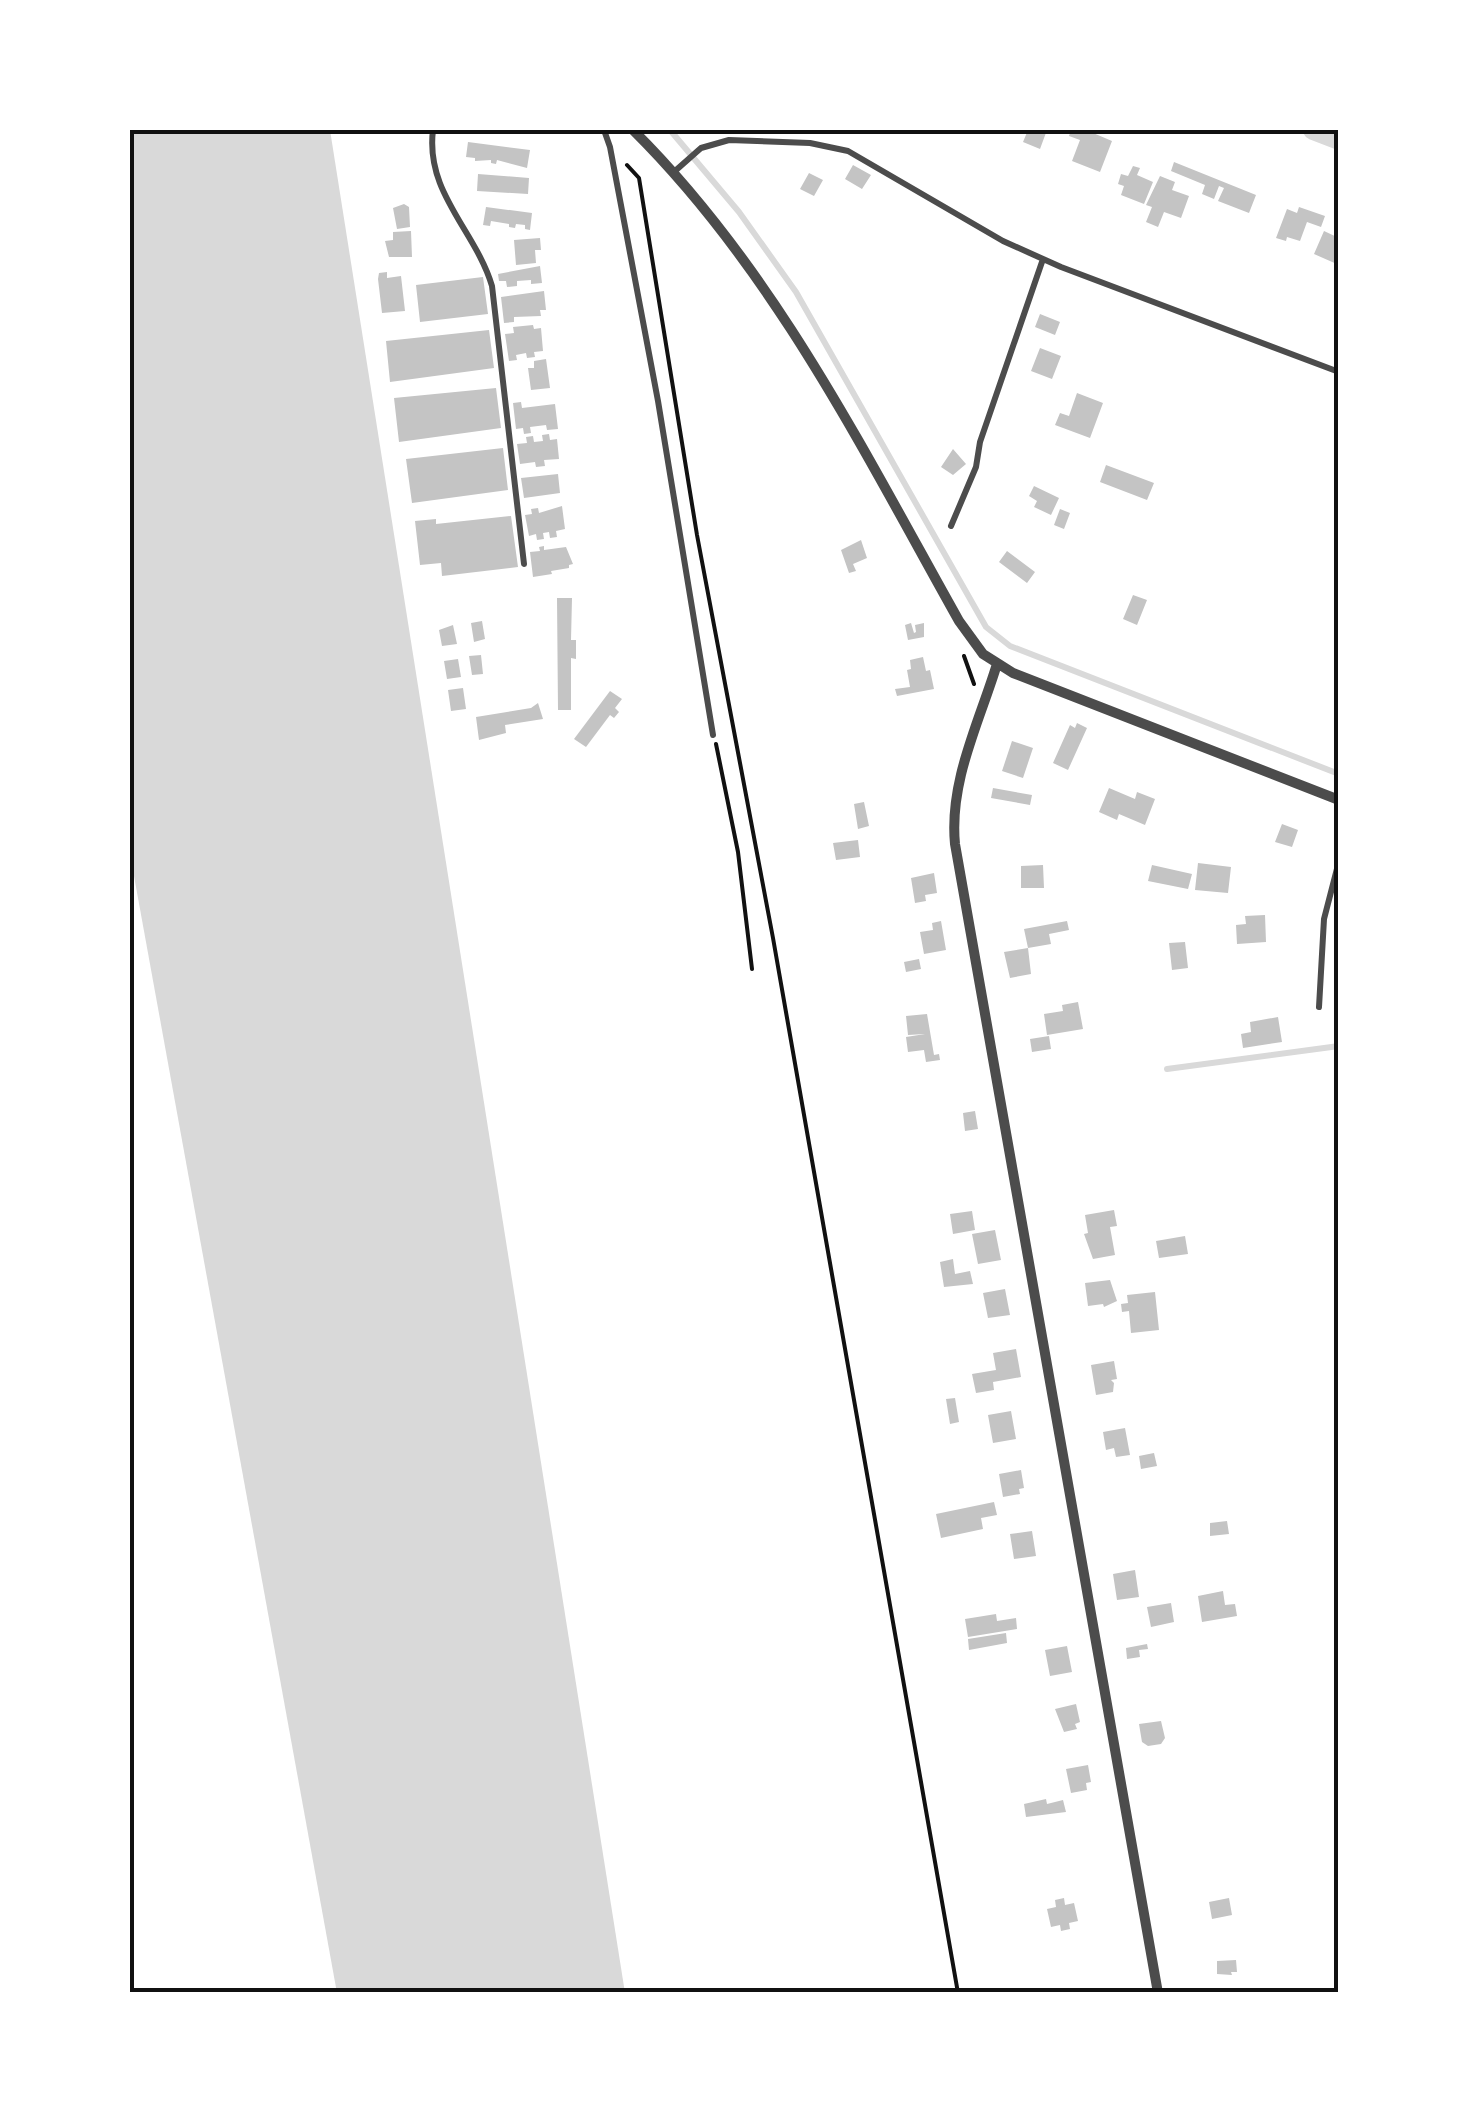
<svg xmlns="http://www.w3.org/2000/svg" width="1469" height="2123" font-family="'Asap Condensed',sans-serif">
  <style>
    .water { fill: #d9d9d9 }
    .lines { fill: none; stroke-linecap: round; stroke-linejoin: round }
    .stream { stroke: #d9d9d9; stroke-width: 6 }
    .canal { stroke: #d9d9d9; stroke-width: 20 }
    .building { fill: #c4c4c4 }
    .path { stroke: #111; stroke-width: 4 }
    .service { stroke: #4c4c4c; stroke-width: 6 }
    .minor { stroke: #4c4c4c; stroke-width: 10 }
    .neatline { fill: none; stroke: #111; stroke-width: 4 }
  </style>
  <rect width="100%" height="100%" fill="#fff"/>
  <path class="water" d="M130 130H330L625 1993H337L130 854Z"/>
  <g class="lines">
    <path class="stream" d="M670 130 739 212 796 292 986 627 1010 646 1339 774
      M1167 1069 1339 1046"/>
    <path class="canal" d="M1313 130 1339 140"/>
  </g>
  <path class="building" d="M1028 130H1047L1040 149 1023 142Z
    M1071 130H1086L1112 141 1100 172 1072 161 1080 140 1069 136Z
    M468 142 530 150 527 168 497 160 496 164 491 163V160L475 161V158L466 157Z
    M1174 162 1256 195 1249 213 1218 201 1224 188 1219 186 1214 199 1202 194 1205 185 1171 171Z
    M853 165 871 175 862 189 845 179Z
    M1133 166 1140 168 1137 175 1153 182 1144 204 1121 195 1124 186 1118 184 1121 174 1128 176Z
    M809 173 823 180 814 196 800 189Z
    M478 174 529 178 528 194 477 191Z
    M1160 176 1175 182 1172 190 1189 196 1181 218 1164 212 1158 227 1146 222 1152 207 1146 205Z
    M404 204 409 207 410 227 397 229 393 208Z
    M486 207 532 213 530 230 525 229V225L516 224 515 228 509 227V224L491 221 490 226 483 225Z
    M1299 207 1325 216 1321 227 1307 222 1300 241 1287 237 1286 241 1276 238 1287 209 1297 213Z
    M411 231 412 257H389L385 241 393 240V232Z
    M1324 231 1339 238V265L1314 254Z
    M540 238 541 250H535L536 263 516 265 514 240Z
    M540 266 542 283 531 284V280L517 281V286L507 287 506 281H499L498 274Z
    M387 272V278L401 276 405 311 382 313 378 279 379 273Z
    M483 277 488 314 420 322 416 285Z
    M544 291 546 310H540L541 316 514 317V322L504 323 501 297Z
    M1040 314 1060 322 1055 335 1035 327Z
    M533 325 534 329 541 328 543 351 534 352 535 357 527 358 526 353 516 355 517 360 509 361 505 334 514 333 513 327Z
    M489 330 494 368 390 382 386 341Z
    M1040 348 1061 356 1052 379 1031 371Z
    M546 359 550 388 531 390 528 368H534V361Z
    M496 388 501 428 399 442 394 398Z
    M1077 393 1103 403 1090 438 1055 425 1060 413 1069 416Z
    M521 402 522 408 555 404 558 429 547 430 546 425 530 427 531 433 524 434 523 428 516 429 513 403Z
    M549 434 550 440 557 439 559 459 544 460 545 466 536 467 535 462 520 464 517 444 527 443 526 437 533 436 534 442 543 441 542 435Z
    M503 448 508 490 412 503 406 459Z
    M953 449 966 464 953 475 941 467Z
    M1106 465 1154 483 1147 500 1100 482Z
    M558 474 560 493 524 498 521 478Z
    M1034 486 1059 498 1051 515 1034 507 1037 501 1029 496Z
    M562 506 565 529 556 531 557 537 550 538 549 532 543 533 544 539 537 540 536 534 529 536 525 515 532 514 531 509 538 508 539 513Z
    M1060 509 1070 513 1064 529 1054 525Z
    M511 516 518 567 442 576 441 563 420 565 415 521 436 519V524Z
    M861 540 867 558 853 564 856 571 849 573 841 550Z
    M544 546V550L566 547 573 564 569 565V568L551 571 552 574 533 577 530 552 540 551 539 547Z
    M1007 551 1035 572 1027 583 999 562Z
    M1133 595 1147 600 1137 625 1123 619Z
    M557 598H572L571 640H576V659L571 658V710H558Z
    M482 621 485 639 474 642 471 623Z
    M911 623 914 633 916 632 915 625 924 623V637L908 640 905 625Z
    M453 625 457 644 442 646 439 630Z
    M481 655 483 674 472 675 469 656Z
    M923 657 926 671 930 670 934 689 897 696 895 689 910 687 907 670 911 669 910 660Z
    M458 659 461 677 447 679 444 661Z
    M463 688 466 709 451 711 448 690Z
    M610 691 622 699 615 708 619 712 614 718 610 715 586 747 574 739Z
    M538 703 543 719 505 725 506 733 479 740 476 717 531 708Z
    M1077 723 1087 728 1068 770 1053 763 1070 725 1075 728Z
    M1012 741 1033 748 1023 778 1002 771Z
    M993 788 1032 795 1030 805 991 798Z
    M1109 788 1135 799 1137 792 1155 799 1145 825 1119 814 1117 820 1099 812Z
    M864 802 869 826 858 829 854 804Z
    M1282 824 1298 830 1292 847 1275 842Z
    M858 840 860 857 836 860 833 843Z
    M1198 863 1231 867 1228 893 1195 890Z
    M1043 865 1044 888H1021V866Z
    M1152 865 1192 874 1188 889 1148 881Z
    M934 873 937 893 925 895 926 901 915 903 911 878Z
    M1265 915 1266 942 1237 944 1236 925 1246 924 1245 916Z
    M941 921 946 950 924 954 920 932 933 930 932 923Z
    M1067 921 1069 930 1049 934 1051 944 1028 948 1031 974 1010 978 1004 952 1028 948 1024 929Z
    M1185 942 1188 968 1172 970 1169 943Z
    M919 959 921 969 906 972 904 962Z
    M1078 1002 1083 1029 1047 1035 1044 1014 1063 1011 1062 1005Z
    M927 1014 934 1055 939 1054 940 1060 926 1062 924 1050 908 1052 906 1037 925 1034 908 1035 906 1016Z
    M1278 1017 1282 1042 1243 1048 1241 1034 1251 1032 1250 1022Z
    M1049 1036 1051 1049 1032 1052 1030 1039Z
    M975 1111 978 1129 965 1131 963 1113Z
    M1114 1210 1117 1226 1110 1227 1115 1255 1093 1259 1084 1234 1088 1233 1085 1215Z
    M972 1211 975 1230 953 1234 950 1214Z
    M995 1230 1001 1260 978 1264 972 1234Z
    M1185 1236 1188 1254 1159 1258 1156 1241Z
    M953 1259 955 1274 970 1271 973 1284 944 1287 940 1262Z
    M1110 1280 1117 1301 1104 1307 1103 1304 1088 1306 1085 1283Z
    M1005 1289 1010 1315 988 1318 983 1293Z
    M1155 1292 1159 1330 1131 1333 1129 1311 1122 1312 1121 1304 1128 1303 1127 1295Z
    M1016 1349 1021 1377 993 1382 994 1390 976 1393 972 1374 996 1370 993 1353Z
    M1114 1361 1117 1379 1111 1380 1114 1383 1113 1392 1096 1395 1091 1365Z
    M955 1398 959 1422 950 1424 946 1399Z
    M1011 1411 1016 1439 993 1443 988 1415Z
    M1125 1428 1130 1455 1116 1457 1114 1448 1106 1450 1103 1432Z
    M1154 1453 1157 1466 1141 1469 1139 1456Z
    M1021 1470 1024 1488 1019 1489 1020 1494 1003 1497 999 1474Z
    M994 1502 997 1515 981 1518 983 1529 941 1538 936 1514Z
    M1227 1521 1229 1534 1210 1536V1523Z
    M1032 1531 1036 1556 1014 1559 1010 1534Z
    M1135 1570 1139 1597 1117 1600 1113 1574Z
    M1223 1591 1225 1605 1235 1604 1237 1616 1202 1622 1198 1596Z
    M1171 1603 1174 1622 1151 1627 1147 1607Z
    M996 1614 997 1621 1016 1618 1017 1629 968 1637 965 1619Z
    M1006 1633 1007 1643 969 1650 968 1639Z
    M1147 1644 1148 1649 1139 1650 1140 1657 1127 1659 1126 1648Z
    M1067 1646 1072 1672 1050 1676 1045 1650Z
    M1076 1704 1080 1722 1075 1724 1077 1729 1064 1732 1055 1709Z
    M1161 1721 1165 1738 1161 1744 1148 1746 1142 1742 1139 1724Z
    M1088 1765 1091 1782 1086 1783 1087 1790 1071 1793 1066 1769Z
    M1046 1799 1047 1804 1063 1800 1066 1812 1026 1817 1024 1804Z
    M1064 1898 1065 1905 1074 1903 1078 1921 1069 1923 1070 1929 1061 1931 1060 1925 1051 1927 1047 1909 1056 1907 1055 1900Z
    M1229 1898 1232 1915 1212 1919 1209 1902Z
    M1236 1960 1237 1972H1231L1232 1975 1217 1974V1961Z"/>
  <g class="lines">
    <path class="path" d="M627 165 639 178 697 535 773 938 958 1993
      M964 656 974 684
      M716 744 738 852 752 969"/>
    <path class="service" d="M433 130C425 193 476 231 492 286L524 564
      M604 130 610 147 658 401 713 735
      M675 171 701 148 729 140 810 143 848 151 1003 241 1061 267 1339 372
      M951 526 976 467 980 442 1043 259
      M1319 1007 1324 919 1339 861"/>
    <path class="minor" d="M633 130C774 270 863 450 959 621L983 654 1013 673 1339 800
      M997 664C979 723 949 781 955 844L1158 1993"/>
  </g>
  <rect width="1469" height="2123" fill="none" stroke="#ffffff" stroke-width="265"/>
  <rect x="132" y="132" width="1204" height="1858" class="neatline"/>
</svg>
